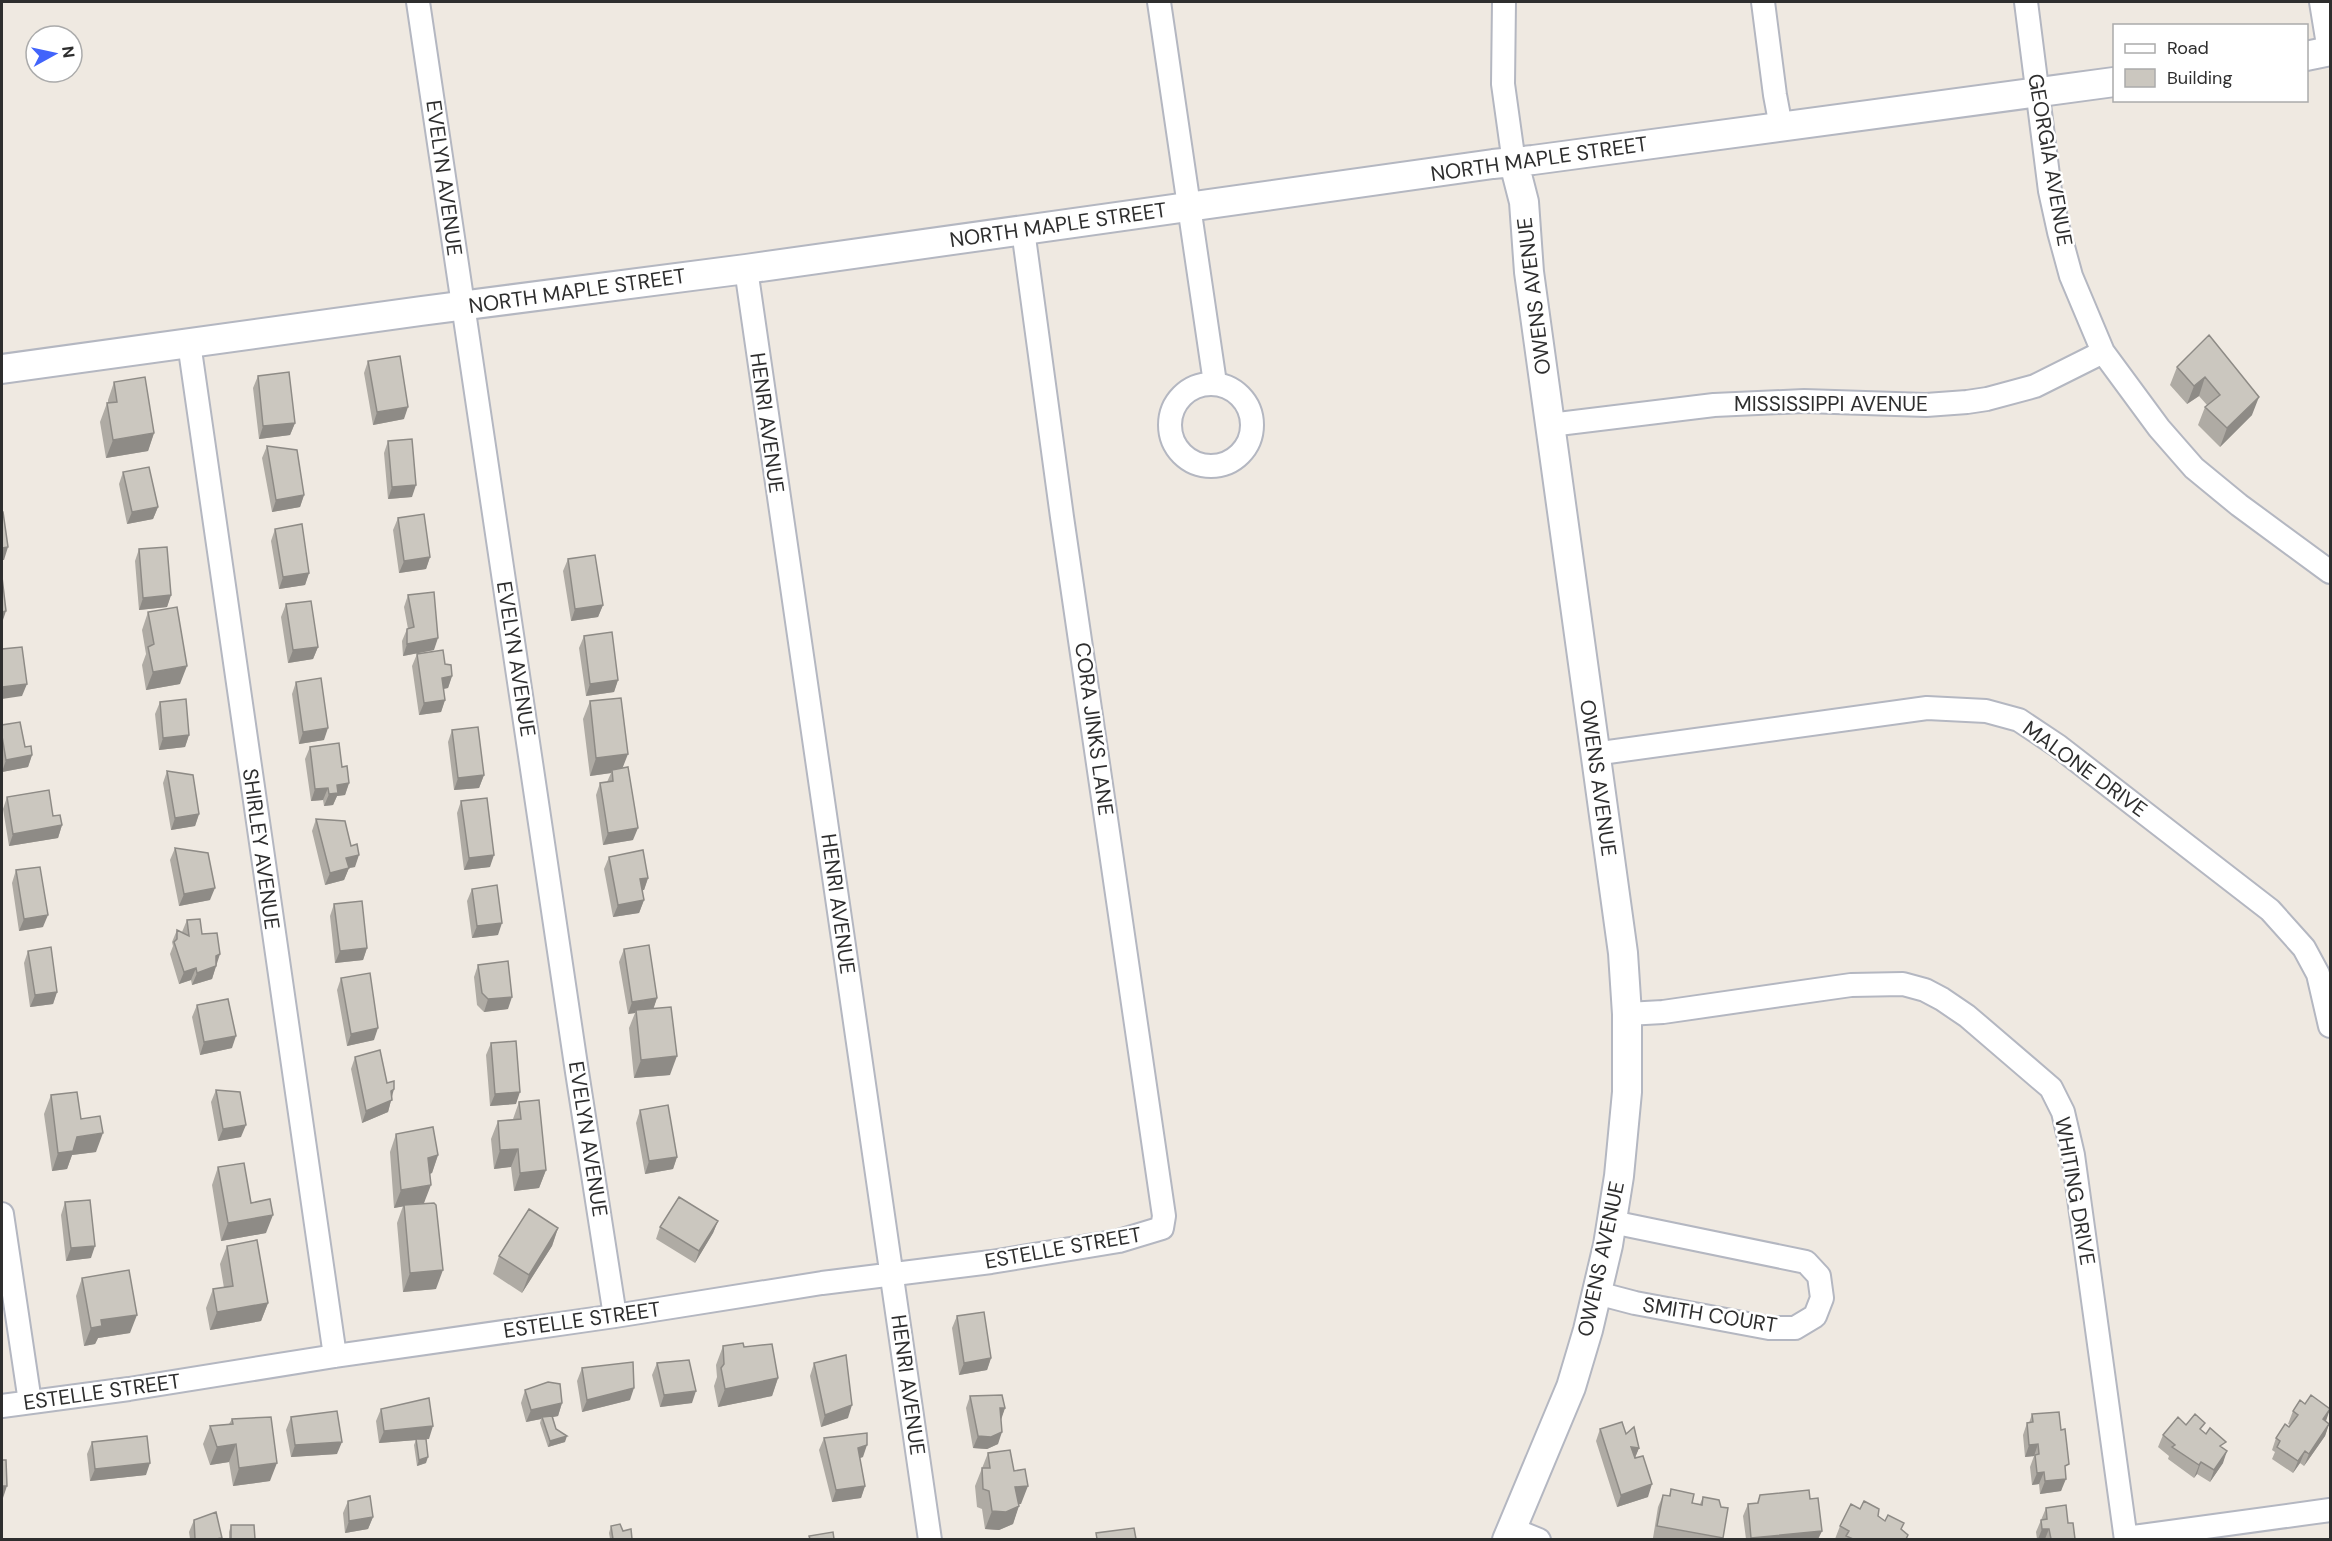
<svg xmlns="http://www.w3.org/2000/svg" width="2332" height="1541" font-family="'DM Sans',sans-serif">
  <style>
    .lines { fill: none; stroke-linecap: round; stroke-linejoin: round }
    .minor-casing { stroke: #b4b7c1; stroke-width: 26 }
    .tertiary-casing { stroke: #b4b7c1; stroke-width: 32 }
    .minor { stroke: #fff; stroke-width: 22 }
    .tertiary { stroke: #fff; stroke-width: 28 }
    .wall { fill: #afaba4 }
    .shaded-wall { fill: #8e8b86 }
    .building { fill: #cbc7bf; stroke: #8e8b86; stroke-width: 1.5 }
    .labels { text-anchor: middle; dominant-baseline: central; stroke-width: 5; stroke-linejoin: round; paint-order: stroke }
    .street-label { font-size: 21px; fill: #2e2e2e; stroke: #fff }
  </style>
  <rect width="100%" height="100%" fill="#efe9e1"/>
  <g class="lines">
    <g class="minor-casing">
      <path id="minor" d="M418 2 577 1072 615 1316
        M1159 2 1215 383
        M1504 2 1503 84 1514 163
        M1763 2 1775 95 1781 127
        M2026 2 2050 191 2059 232 2071 276 2103 352 2159 428 2194 468 2239 505 2330 572
        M2321 2 2329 51
        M746 269 930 1540
        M189 343 335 1356
        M1170 425a41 41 0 1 1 82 0a41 41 0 1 1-82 0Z
        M1550 425 1714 405 1804 401 1926 405 1967 402 1987 399 2035 386 2103 352
        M1594 754 1927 708 1986 711 2019 720 2058 746 2270 910 2304 948 2318 974 2330 1026
        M1627 1014 1663 1012 1851 985 1903 984 1925 990 1942 999 1967 1016 2051 1088 2063 1112 2073 1155 2126 1540
        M2 1214 30 1402
        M1597 1293 1635 1303 1769 1328H1795L1815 1316 1822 1298 1819 1276 1806 1262 1612 1222
        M2 1406 129 1389 335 1356 615 1316 822 1283 991 1262 1119 1241 1162 1228 1164 1216 1062 517 1023 230
        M1512 1529 1539 1540
        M2126 1538 2330 1510"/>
    </g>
    <g class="tertiary-casing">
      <path id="tertiary" d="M2306 56 2330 51
        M2 369 421 311 746 269 1493 164 1533 160 2114 82
        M1507 1540 1571 1387 1588 1330 1608 1245 1619 1176 1627 1092V1014L1623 953 1529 272 1524 202 1514 163"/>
    </g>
    <use href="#minor" class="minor"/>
    <use href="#tertiary" class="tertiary"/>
  </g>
  <path class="wall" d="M2209 335 2252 415 2220 447 2198 425 2205 407 2207 405 2199 396 2187 404 2170 385 2177 367Z
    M368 361 404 419 373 425 364 373Z
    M258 376 295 423 290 435 259 439 253 388Z
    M114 382 154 433 148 451 106 458 100 422 107 403H108V400Z
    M388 441 412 497 388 499 384 453Z
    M267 446 304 495 300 507 272 512 262 458Z
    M123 472 158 507 153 519 127 524 119 484Z
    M398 518 430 557 426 569 399 573 393 530Z
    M275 529 309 573 305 585 279 589 271 541Z
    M139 549 171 595 167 607 139 610 135 561Z
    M568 559 603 605 598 617 571 621 563 571Z
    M408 595 434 650 403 656 402 641 407 629H408L404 607Z
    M286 604 318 647 313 659 288 663 281 617Z
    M148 612 180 684 146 690 142 665 146 654 142 630Z
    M584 636 618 680 614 692 586 696 579 648Z
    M417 654 445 664 452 676 448 688 443 689 445 700 441 712 419 715 412 666Z
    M296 682 324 740 299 744 292 694Z
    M590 701 622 768 633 840 603 845 596 795 600 783 607 782 611 773 590 776 583 719Z
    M160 702 189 735 185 747 159 750 155 714Z
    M2 725 25 747 32 755 28 767 2 772Z
    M452 730 484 775 479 788 454 790 448 742Z
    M310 747 342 767 349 783 345 795 337 796 333 805 324 806 323 800 311 801 305 759Z
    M167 771 199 814 195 826 171 830 163 783Z
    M7 797 53 816 62 825 58 838 9 846 3 809Z
    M461 801 490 867 464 870 457 813Z
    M316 819 351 846 355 867 349 868 344 880 325 885 312 831Z
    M175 848 210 900 179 906 170 860Z
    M609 857 648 878 644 890H642L644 900 639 913 613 917 604 869Z
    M16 870 43 927 19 931 12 883Z
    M472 889 498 935 472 938 467 901Z
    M334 904 367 948 363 960 335 963 330 916Z
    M187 920 202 934 216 965 212 979 192 985 191 980 179 984 170 954 173 946 172 942 177 930 182 932Z
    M624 949 657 998 653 1009 670 1075 634 1078 629 1028 635 1013 628 1014 619 962Z
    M28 951 57 992 53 1004 30 1007 24 963Z
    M478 965 508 1009 484 1012 477 1005 474 977Z
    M341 978 374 1040 347 1046 337 990Z
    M197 1005 232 1048 200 1055 192 1017Z
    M491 1043 516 1104 490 1106 486 1055Z
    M355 1057 387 1083 392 1097 388 1112 362 1123 351 1069Z
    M216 1090 241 1137 218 1141 211 1102Z
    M51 1095 81 1119 96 1152 72 1155 67 1169 52 1171 44 1114Z
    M519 1102 546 1170 539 1188 514 1191 511 1167 494 1169 491 1139 498 1121 513 1119Z
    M640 1110 677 1157 673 1169 645 1174 636 1123Z
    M396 1134 438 1155 432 1173 429 1174 424 1203 418 1204 436 1289 403 1292 397 1223 403 1206 394 1208 390 1152Z
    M218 1167 251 1203 266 1233 221 1241 212 1185Z
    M65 1202 91 1258 66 1261 61 1215Z
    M718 1221 713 1233 695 1263 656 1239 660 1227Z
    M558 1228 552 1246 522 1293 493 1274 499 1256Z
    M227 1246 268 1303 261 1321 210 1330 206 1308 213 1289 224 1288 220 1264Z
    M82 1278 130 1333 98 1338 95 1344 84 1346 76 1296Z
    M957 1316 991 1358 987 1370 959 1375 952 1328Z
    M723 1346 744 1347 778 1378 772 1396 718 1407 714 1386 717 1377 716 1365Z
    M657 1363 692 1403 660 1407 652 1375Z
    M814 1363 848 1418 821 1427 810 1376Z
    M582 1368 630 1400 582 1412 577 1381Z
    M525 1390 562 1403 558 1416 553 1417 556 1429 565 1442 548 1447 540 1423 541 1419 526 1422 521 1403Z
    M970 1396 1005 1408 1001 1418 998 1444 987 1449 973 1448 966 1408Z
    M381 1409 429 1439H421L426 1463 417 1466 414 1445 416 1440 379 1443 376 1421Z
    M2293 1411 2326 1421 2329 1424 2325 1436 2304 1466 2300 1463 2293 1473 2272 1459 2275 1452 2272 1450 2276 1438 2290 1425 2288 1424Z
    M2032 1414 2065 1473 2061 1491 2040 1494 2039 1484 2032 1485 2030 1467 2034 1456 2025 1457 2023 1435 2027 1423H2029Z
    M291 1417 337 1454 291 1457 286 1430Z
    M232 1419 270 1481 233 1486 229 1462 210 1465 203 1444 210 1426 229 1424Z
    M2186 1425 2202 1431 2224 1449 2223 1463 2210 1482 2197 1474 2194 1478 2168 1459 2169 1456 2158 1447 2163 1435Z
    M1600 1429 1626 1434 1639 1448 1635 1458 1648 1497 1617 1507 1596 1441Z
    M824 1438 863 1457 860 1458 865 1486 861 1498 832 1502 819 1450Z
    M92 1442 146 1475 90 1481 87 1454Z
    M988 1453 1014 1471 1021 1504H1019L1013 1524 999 1530 985 1529 982 1509 977 1507 975 1486Z
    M1671 1489 1692 1503 1700 1504 1703 1497 1721 1507 1728 1508 1722 1539H1661L1653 1538 1658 1507 1663 1495 1669 1496Z
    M1760 1495 1810 1499 1822 1531 1818 1539H1746L1743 1516 1748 1504 1757 1503Z
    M348 1501 373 1517 368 1529 345 1533 343 1513Z
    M2046 1508 2068 1523 2075 1539H2037L2036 1532Z
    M1860 1509 1878 1516 1885 1521 1902 1530 1906 1539H1835L1840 1526Z
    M194 1520 221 1539H190L189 1532Z
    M231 1525 255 1539H229V1532Z
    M611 1526 623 1531 632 1539H610L609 1533Z"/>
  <path class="shaded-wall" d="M2205 377 2199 396 2187 404 2194 386Z
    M2259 397 2252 415 2220 447 2227 428Z
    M408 407 404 419 373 425 377 412Z
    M295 423 290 435 259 439 263 426Z
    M154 433 148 451 106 458 113 440Z
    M416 485 412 497 388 499 392 487Z
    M304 495 300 507 272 512 276 500Z
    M158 507 153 519 127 524 132 512Z
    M8 547 4 560H2V548Z
    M430 557 426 569 399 573 404 561Z
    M309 573 305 585 279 589 283 577Z
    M171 595 167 607 139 610 143 598Z
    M603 605 598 617 571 621 575 609Z
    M6 611 2 623V612Z
    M438 638 434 650 403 656 407 644Z
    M318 647 313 659 288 663 293 650Z
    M187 666 180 684 146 690 153 672Z
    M452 676 448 688 437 690 442 678Z
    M618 680 614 692 586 696 590 684Z
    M27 684 22 696 2 699V687Z
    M445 700 441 712 419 715 424 703Z
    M328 728 324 740 299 744 303 732Z
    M189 735 185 747 159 750 163 738Z
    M628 754 621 772 612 770 611 773 590 776 596 758Z
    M32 755 28 767 2 772 6 760Z
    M484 775 479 788 454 790 458 778Z
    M349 783 345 795 337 796 333 805 324 806 329 794 337 785Z
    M328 788 323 800 311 801 315 789Z
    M199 814 195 826 171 830 175 818Z
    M62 825 58 838 9 846 13 834Z
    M638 828 633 840 603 845 608 833Z
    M359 855 355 867 349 868 344 880 325 885 330 873 346 858Z
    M494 855 490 867 464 870 469 858Z
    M648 878 644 890 635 891 640 879Z
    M215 888 210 900 179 906 184 894Z
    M644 900 639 913 613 917 618 905Z
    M48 915 43 927 19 931 24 919Z
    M502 923 498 935 472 938 477 926Z
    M367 948 363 960 335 963 340 951Z
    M220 954 212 979 192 985 197 973 216 956Z
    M196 968 191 980 179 984 184 972Z
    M57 992 53 1004 30 1007 35 995Z
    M512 997 508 1009 484 1012 488 999Z
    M657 998 653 1010H636L635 1013 628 1014 632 1002Z
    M378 1028 374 1040 347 1046 351 1034Z
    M236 1036 232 1048 200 1055 204 1042Z
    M677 1056 670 1075 634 1078 641 1060Z
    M394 1089 388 1112 362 1123 366 1111Z
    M520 1092 516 1104 490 1106 495 1094Z
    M246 1125 241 1137 218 1141 223 1129Z
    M103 1133 96 1152 72 1155 67 1169 52 1171 58 1153 77 1137Z
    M518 1149 511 1167 494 1169 500 1150Z
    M438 1155 432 1173 421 1177 428 1158Z
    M677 1157 673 1169 645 1174 649 1161Z
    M546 1170 539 1188 514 1191 520 1173Z
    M431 1185 424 1203 394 1208 401 1190Z
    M273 1215 266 1233 221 1241 228 1223Z
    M718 1221 713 1233 695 1263 699 1251Z
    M558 1228 552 1246 522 1293 529 1275Z
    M95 1246 91 1258 66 1261 71 1248Z
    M443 1270 436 1289 403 1292 410 1273Z
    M268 1303 261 1321 210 1330 217 1312Z
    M137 1315 130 1333 98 1338 95 1344 84 1346 91 1328 101 1320Z
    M991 1358 987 1370 959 1375 964 1363Z
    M778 1378 772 1396 718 1407 725 1389Z
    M634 1388 630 1400 582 1412 587 1400Z
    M696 1391 692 1403 660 1407 664 1395Z
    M562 1403 558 1416 543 1419 542 1417 541 1419 526 1422 531 1410Z
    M852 1405 848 1418 821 1427 825 1415Z
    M1000 1408H1005L1001 1420Z
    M2330 1409 2326 1421 2319 1432 2323 1419Z
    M2329 1424 2325 1436 2304 1466 2309 1454Z
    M433 1426 429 1439 379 1443 384 1431Z
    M1002 1432 998 1444 987 1449 973 1448 978 1436Z
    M567 1436 565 1442 548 1447 550 1441Z
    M342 1442 337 1454 291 1457 295 1445Z
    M236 1444 229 1462 210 1465 217 1447Z
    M2038 1444 2034 1456 2025 1457 2029 1445Z
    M867 1445 863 1457 853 1460 858 1448Z
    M1631 1447 1639 1448 1634 1460Z
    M2227 1451 2223 1463 2210 1482 2214 1470Z
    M2305 1451 2300 1463 2293 1473 2298 1461Z
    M428 1457 426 1463 417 1466 419 1460Z
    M2201 1462 2197 1474 2194 1478 2199 1465Z
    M150 1463 146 1475 90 1481 95 1469Z
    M277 1463 270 1481 233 1486 239 1468Z
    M2044 1472 2039 1484 2032 1485 2037 1473Z
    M2066 1479 2061 1491 2040 1494 2045 1481Z
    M1652 1484 1648 1497 1617 1507 1621 1495Z
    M2 1486H7L3 1498H2Z
    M865 1486 861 1498 832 1502 836 1490Z
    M1028 1486 1021 1504 1009 1505 1015 1487Z
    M1019 1506 1013 1524 999 1530 985 1529 992 1511Z
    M373 1517 368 1529 345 1533 349 1521Z
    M2042 1529H2049L2045 1539H2038Z
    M1822 1531 1818 1539H1750L1751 1538Z"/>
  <path class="building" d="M2209 335 2259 397 2227 428 2205 407 2220 395 2205 377 2194 386 2177 367Z
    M400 356 408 407 377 412 368 361Z
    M289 372 295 423 263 426 258 376Z
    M145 377 154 433 113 440 107 403 117 402 114 382Z
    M412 439 416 485 392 487 388 441Z
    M267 446 297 450 304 495 276 500Z
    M149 467 158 507 132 512 123 472Z
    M2 512H3L8 547 2 548Z
    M424 514 430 557 404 561 398 518Z
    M302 524 309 573 283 577 275 529Z
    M167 547 171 595 143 598 139 549Z
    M595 555 603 605 575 609 568 559Z
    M2 577 6 611 2 612Z
    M434 592 438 638 407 644V629L414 627 408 595Z
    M311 601 318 647 293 650 286 604Z
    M177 607 187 666 153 672 148 647 154 644 148 612Z
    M612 632 618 680 590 684 584 636Z
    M22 647 27 684 2 687V649Z
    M443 650 445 664 451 665 452 676 442 678 445 700 424 703 417 654Z
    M321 678 328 728 303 732 296 682Z
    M621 698 628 754 596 758 590 701Z
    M186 699 189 735 163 738 160 702Z
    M20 722 25 747 31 746 32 755 6 760 2 736V725Z
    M478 727 484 775 458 778 452 730Z
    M339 743 342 767 347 766 349 783 337 785 338 793 329 794 328 788 315 789 310 747Z
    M628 767 638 828 608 833 600 783 613 781 612 770Z
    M167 771 193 775 199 814 175 818Z
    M49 790 53 816 60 815 62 825 13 834 7 797Z
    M487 798 494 855 469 858 461 801Z
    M316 819 345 821 351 846 357 844 359 855 346 858 349 868 330 873Z
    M175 848 208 853 215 888 184 894Z
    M643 850 648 878 640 879 644 900 618 905 609 857Z
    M40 867 48 915 24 919 16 870Z
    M497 885 502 923 477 926 472 889Z
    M362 901 367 948 340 951 334 904Z
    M200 919 202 934 217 933 220 954 216 956V966L197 973 196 968 184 972 174 942 177 939V930L189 936 187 920Z
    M649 945 657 998 632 1002 624 949Z
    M51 947 57 992 35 995 28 951Z
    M508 961 512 997 488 999 482 993 478 965Z
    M370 973 378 1028 351 1034 341 978Z
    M228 999 236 1036 204 1042 197 1005Z
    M671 1007 677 1056 641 1060 636 1010Z
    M516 1041 520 1092 495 1094 491 1043Z
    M380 1050 387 1083 394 1081V1089L391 1091 392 1100 366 1111 355 1057Z
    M216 1090 240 1092 246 1125 223 1129Z
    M77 1092 81 1119 100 1116 103 1133 77 1137 73 1151 58 1153 51 1095Z
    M539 1100 546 1170 520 1173 518 1149 500 1150 498 1121 521 1119 519 1102Z
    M668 1105 677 1157 649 1161 640 1110Z
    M433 1127 438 1155 428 1158 431 1185 401 1190 396 1134Z
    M244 1163 251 1203 270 1199 273 1215 228 1223 218 1167Z
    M679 1197 718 1221 699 1251 660 1227Z
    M90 1200 95 1246 71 1248 65 1202Z
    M434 1203 436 1205 443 1270 410 1273 404 1205Z
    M529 1209 558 1228 529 1275 499 1256Z
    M257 1240 268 1303 217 1312 213 1289 233 1286 227 1246Z
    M129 1270 137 1315 101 1320 102 1326 91 1328 82 1278Z
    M984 1312 991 1358 964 1363 957 1316Z
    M743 1343 744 1347 772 1344 778 1378 725 1389 721 1368 724 1364 723 1346Z
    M846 1355 852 1405 825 1415 814 1363Z
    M689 1360 696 1391 664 1395 657 1363Z
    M633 1362 634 1388 587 1400 582 1368Z
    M548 1382 560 1384 562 1403 531 1410 525 1390Z
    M1002 1395 1005 1408H1000L1002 1432 991 1437 978 1436 970 1396Z
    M2311 1395 2330 1409 2323 1419 2329 1424 2309 1454 2305 1451 2298 1461 2277 1447 2280 1441 2276 1438 2285 1424 2289 1427 2298 1415 2293 1411 2300 1400 2305 1404Z
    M429 1398 433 1426 384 1431 381 1409Z
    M337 1411 342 1442 295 1445 291 1417Z
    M2059 1412 2061 1430 2065 1429 2069 1464 2065 1466 2066 1479 2045 1481 2044 1472 2037 1473 2035 1455 2039 1454 2038 1444 2029 1445 2027 1423 2033 1422 2032 1414Z
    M2195 1414 2205 1423 2200 1429 2206 1434 2210 1428 2226 1442 2220 1446 2227 1451 2214 1470 2201 1462 2199 1465 2172 1447 2175 1445 2163 1435 2178 1417 2186 1425Z
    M552 1416 556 1429 567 1436 550 1441 542 1417Z
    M271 1417 277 1463 239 1468 236 1444 217 1447 210 1426 233 1424 232 1419Z
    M1622 1422 1626 1434 1634 1427 1639 1448 1631 1447 1635 1458 1643 1456 1652 1484 1621 1495 1600 1429Z
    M867 1433V1445L858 1448 865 1486 836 1490 824 1438Z
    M147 1436 150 1463 95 1469 92 1442Z
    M416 1439H426L428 1457 419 1460Z
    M1010 1450 1014 1471 1025 1469 1028 1486 1015 1487 1019 1506 1006 1512 992 1511 989 1491 983 1489 982 1468H990L988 1453Z
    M2 1460H6L7 1486H2Z
    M1671 1489 1694 1494 1692 1503 1702 1505 1703 1497 1719 1500 1721 1507 1728 1508 1723 1538 1657 1526 1663 1495 1670 1496Z
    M1809 1490 1810 1499 1818 1498 1822 1531 1751 1538 1748 1504 1758 1503 1760 1495Z
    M370 1496 373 1517 349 1521 348 1501Z
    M1864 1501 1879 1509 1878 1516 1885 1521 1888 1515 1904 1523 1901 1529 1908 1535 1906 1539H1853L1846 1536 1849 1531 1840 1526 1851 1504 1860 1509Z
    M2066 1505 2068 1523H2073L2075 1539H2051L2049 1529H2042L2041 1520 2047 1519 2046 1508Z
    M216 1512 222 1538 216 1539H195L194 1520Z
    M620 1524 623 1531 631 1529 632 1539H613L611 1526Z
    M231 1525H254L255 1539H231Z
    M1134 1528 1136 1539H1097L1096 1533Z
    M833 1532 834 1539H810L809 1536Z"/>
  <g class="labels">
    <g class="street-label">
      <text transform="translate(1539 159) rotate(-8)">NORTH MAPLE STREET</text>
      <text transform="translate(2050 160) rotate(80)">GEORGIA AVENUE</text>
      <text transform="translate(444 178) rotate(82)">EVELYN AVENUE</text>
      <text transform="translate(1058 225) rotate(-8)">NORTH MAPLE STREET</text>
      <text transform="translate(577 291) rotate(-8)">NORTH MAPLE STREET</text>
      <text transform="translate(1534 296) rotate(-97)">OWENS AVENUE</text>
      <text x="1831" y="404">MISSISSIPPI AVENUE</text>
      <text transform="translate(767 423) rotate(82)">HENRI AVENUE</text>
      <text transform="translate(516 659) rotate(81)">EVELYN AVENUE</text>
      <text transform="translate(1094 729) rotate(82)">CORA JINKS LANE</text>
      <text transform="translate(2085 769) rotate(36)">MALONE DRIVE</text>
      <text transform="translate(1598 778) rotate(82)">OWENS AVENUE</text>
      <text transform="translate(261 849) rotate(82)">SHIRLEY AVENUE</text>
      <text transform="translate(838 904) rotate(82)">HENRI AVENUE</text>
      <text transform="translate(588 1139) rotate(81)">EVELYN AVENUE</text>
      <text transform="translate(2075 1191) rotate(80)">WHITING DRIVE</text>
      <text transform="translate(1063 1248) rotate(-10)">ESTELLE STREET</text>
      <text transform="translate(1601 1259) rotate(-78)">OWENS AVENUE</text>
      <text transform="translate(1710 1315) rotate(9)">SMITH COURT</text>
      <text transform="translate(582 1320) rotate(-8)">ESTELLE STREET</text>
      <text transform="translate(908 1385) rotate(82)">HENRI AVENUE</text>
      <text transform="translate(102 1392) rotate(-8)">ESTELLE STREET</text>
    </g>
  </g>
  <rect width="2332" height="1541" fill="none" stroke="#2e2e2e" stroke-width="6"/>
  <rect x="2113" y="24" width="195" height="78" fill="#ffffff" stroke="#ababab" stroke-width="1.5"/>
  <rect x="2125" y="44" width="30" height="9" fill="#ffffff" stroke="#ababab" stroke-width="1.5"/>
  <text x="2167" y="54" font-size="18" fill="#2e2e2e">Road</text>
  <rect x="2125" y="69" width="30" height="18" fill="#cbc7bf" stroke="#ababab" stroke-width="1.5"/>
  <text x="2167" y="84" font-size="18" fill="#2e2e2e">Building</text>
  <g transform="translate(54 54) rotate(82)"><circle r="28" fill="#ffffff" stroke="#ababab" stroke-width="1.5"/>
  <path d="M0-4.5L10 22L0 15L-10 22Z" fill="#4264fb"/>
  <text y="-9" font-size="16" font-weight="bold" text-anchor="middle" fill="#2e2e2e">N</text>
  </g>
</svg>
